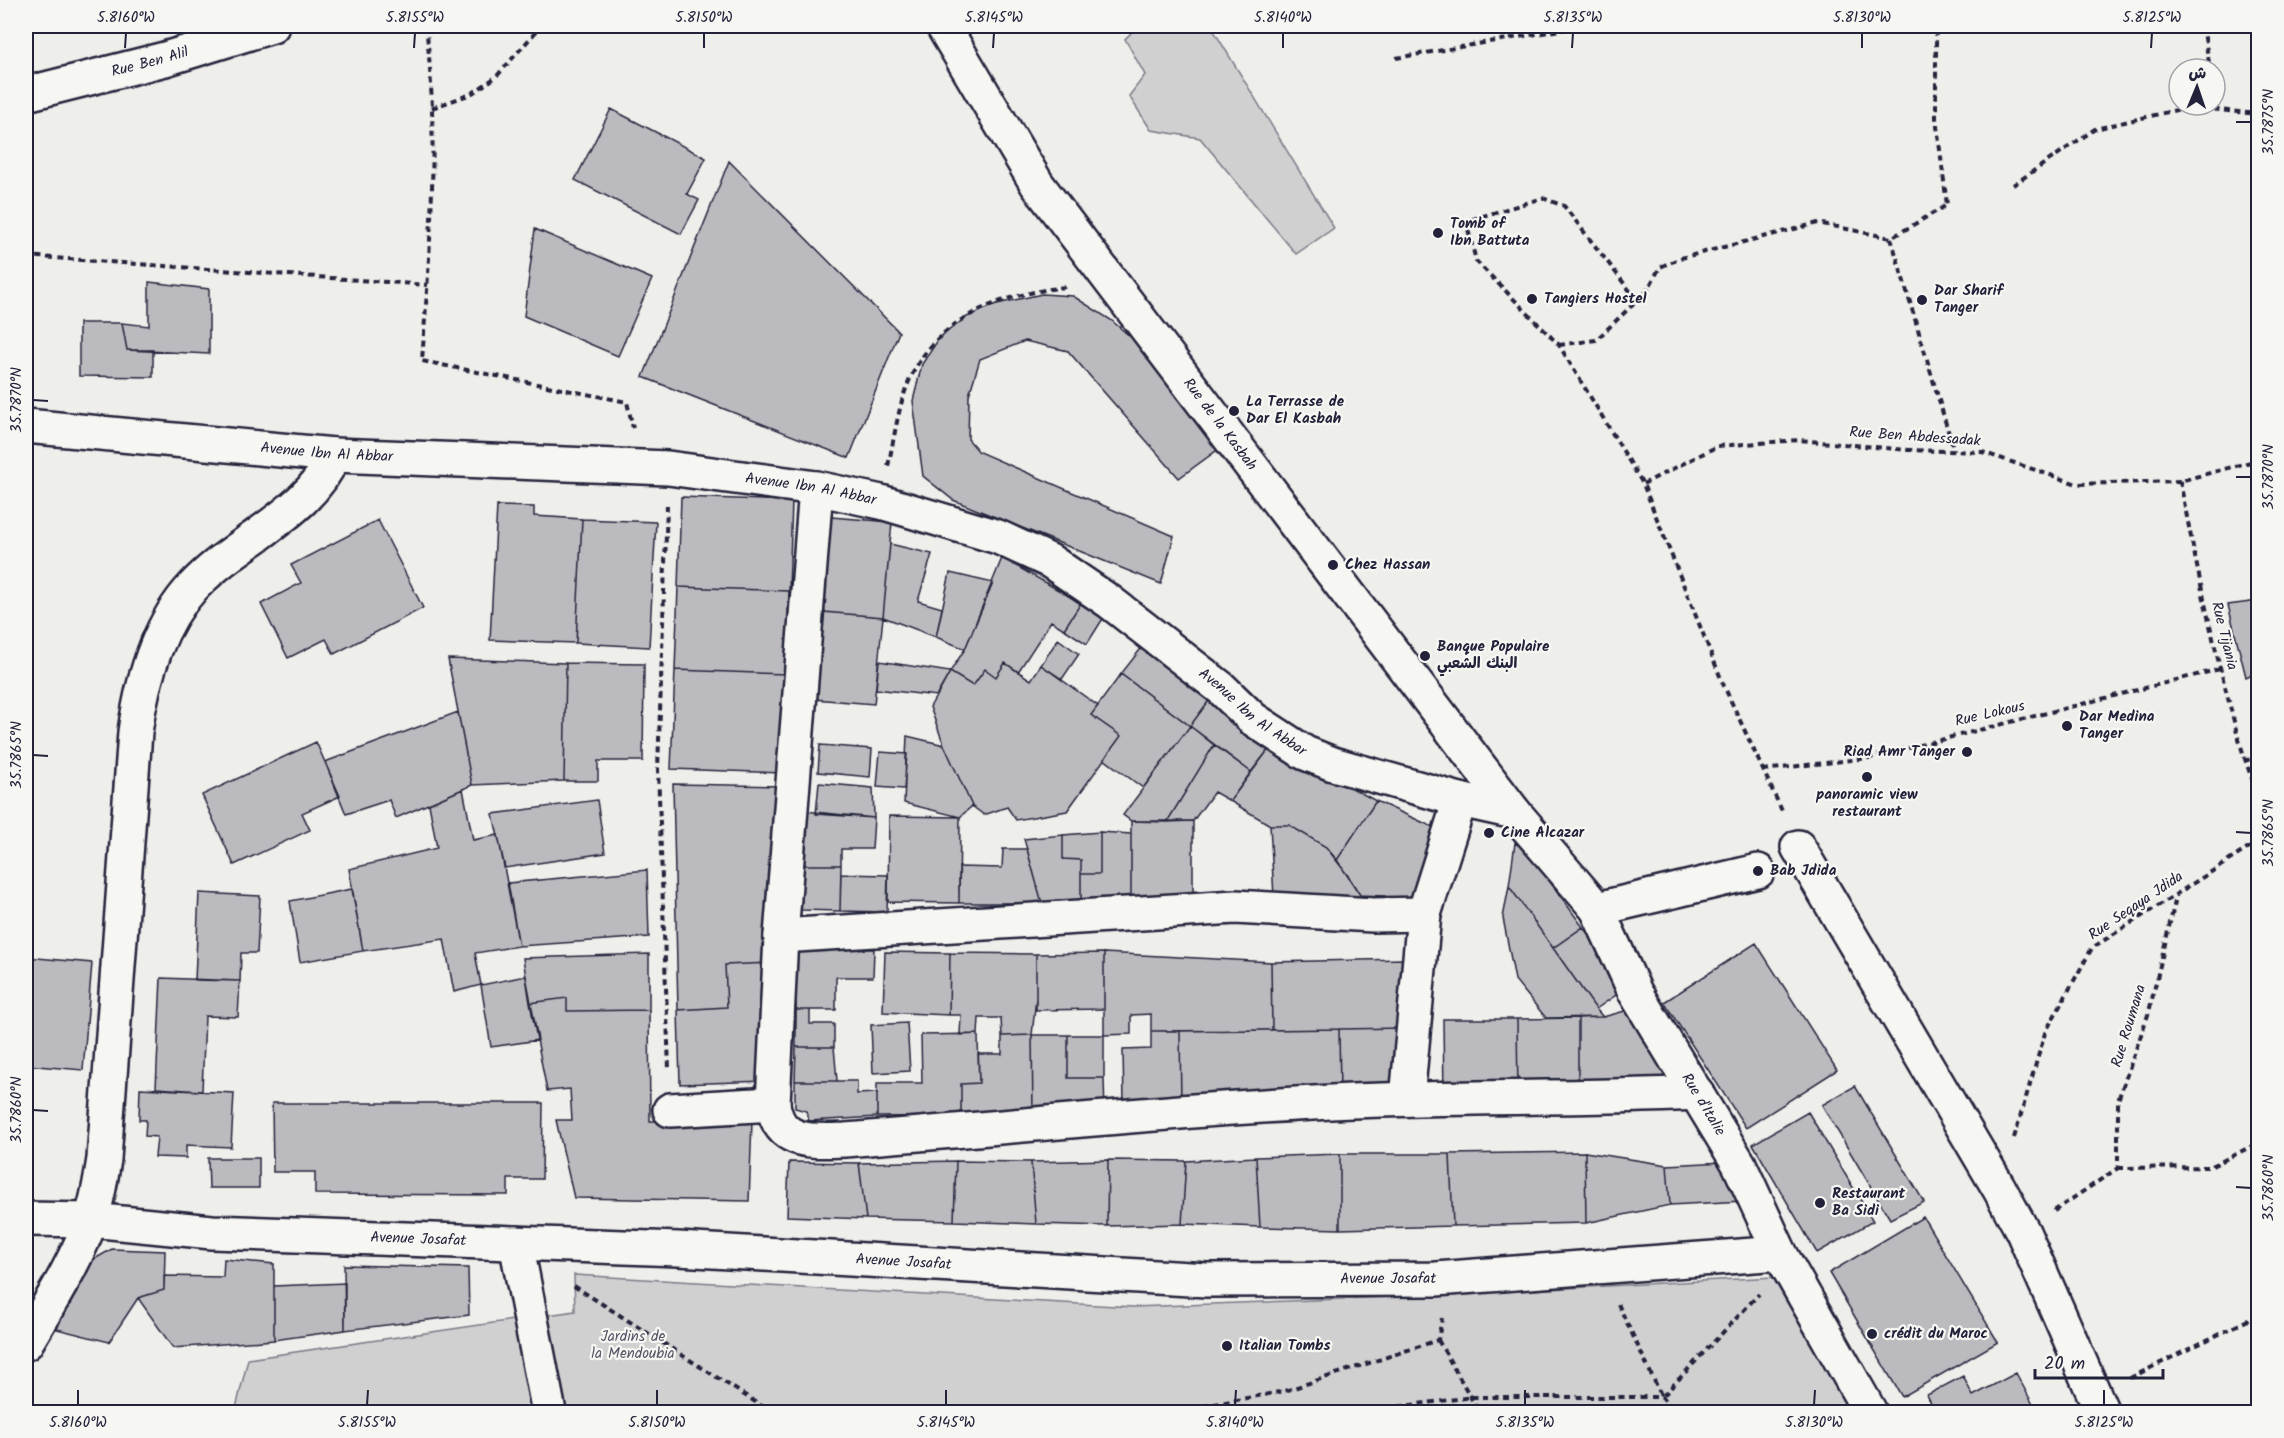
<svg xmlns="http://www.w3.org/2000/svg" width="2284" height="1438" font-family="Kalam,'Playpen Sans Arabic',sans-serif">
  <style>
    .green { fill: #d0d0d1; stroke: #797986; stroke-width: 1.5 }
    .building { fill: #bbbbbf; stroke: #22223b; stroke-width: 1.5 }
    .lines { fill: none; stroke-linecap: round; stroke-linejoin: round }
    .minor-casing { stroke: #22223b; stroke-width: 38 }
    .path { stroke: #22223b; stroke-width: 4; stroke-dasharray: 6 4.5; stroke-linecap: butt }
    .minor { stroke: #f6f6f2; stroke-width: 33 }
    .ticks { fill: none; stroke: #22223b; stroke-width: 2 }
    .poi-dot { fill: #22223b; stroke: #f6f6f2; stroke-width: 2 }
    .labels { text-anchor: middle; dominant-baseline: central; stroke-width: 4.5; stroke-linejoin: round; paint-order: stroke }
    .street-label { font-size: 15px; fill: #22223b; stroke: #f6f6f2 }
    .poi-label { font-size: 15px; font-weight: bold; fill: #22223b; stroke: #f6f6f2; text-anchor: start }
    .park-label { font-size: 15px; fill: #565668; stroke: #f6f6f2 }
    .neatline { fill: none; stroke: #22223b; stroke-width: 2 }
    .ticks-label { font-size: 15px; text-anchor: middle; fill: #22223b }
  </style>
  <rect width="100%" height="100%" fill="#eeeeeb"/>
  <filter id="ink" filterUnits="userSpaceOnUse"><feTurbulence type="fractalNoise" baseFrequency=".0167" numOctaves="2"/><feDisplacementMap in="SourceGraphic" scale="12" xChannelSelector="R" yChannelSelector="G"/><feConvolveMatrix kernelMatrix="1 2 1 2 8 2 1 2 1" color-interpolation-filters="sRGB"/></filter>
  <g filter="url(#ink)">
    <path class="green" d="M1138 26H1211L1334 228 1296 254 1200 138 1151 130 1129 96 1145 75 1125 39Z
      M574 1275 1133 1307 1419 1296 1775 1277 1849 1412H235L248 1359 575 1311Z"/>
    <path class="building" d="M611 109 706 158 687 194 699 200 681 234 575 180Z
      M729 161 899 332 849 458 643 377Z
      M535 229 652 279 618 356 524 316Z
      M149 282 209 289V354L127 350 122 323 149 326Z
      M1042 294 1073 296 1111 320 1147 351 1220 448 1179 478 1068 351 1025 341 980 359 969 395 968 439 979 452 1174 536 1161 584 953 500 923 476 913 401 922 364 940 337 967 317 997 304Z
      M79 323H122L127 350H153V377L79 376Z
      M681 497 792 501 789 591 678 587Z
      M497 506 534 507V516L582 519 576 643 490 640Z
      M831 517 892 522 883 617 823 612Z
      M582 519 656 522 649 647 576 643Z
      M378 520 423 608 334 654 326 639 288 658 261 604 301 583 291 565Z
      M890 544 932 554 918 601 942 608 936 637 883 617Z
      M1002 558 1081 603 1064 629 1051 621 1018 672 1005 663 996 677 985 669 973 686 950 672 965 649Z
      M950 573 993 583 965 649 936 637Z
      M678 587 789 591 786 674 675 670Z
      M2258 601V672L2246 677 2228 605Z
      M1081 603 1104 617 1087 644 1064 629Z
      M823 612 883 617 874 704 814 699Z
      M1058 639 1079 654 1062 679 1041 665Z
      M1143 646 1211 698 1190 726 1121 674Z
      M448 659 566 663 564 781 472 785Z
      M879 661 950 672 937 696 876 689Z
      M566 663 644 664 643 761H598V781H564Z
      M1005 663 1031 680 1041 665 1098 706 1091 715 1121 736 1067 811 1016 820 1007 807 984 815 972 806 944 745 930 707 950 672 973 686 985 669 996 677Z
      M675 670 786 674 783 773 671 769Z
      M1121 674 1190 726 1143 788 1104 759 1121 736 1091 715Z
      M1211 698 1272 745 1251 772 1190 726Z
      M458 712 472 785 396 818 389 800 346 814 325 762Z
      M1190 726 1214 745 1167 822 1131 821 1123 815Z
      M907 736 944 745 972 806 960 817 904 803Z
      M316 742 340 796 302 813 310 830 234 865 202 795Z
      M820 745 872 749 870 777 818 772Z
      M1214 745 1251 772 1230 801 1214 792 1193 821 1167 822Z
      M1272 745 1376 801 1337 860 1326 847 1289 825H1270L1230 801Z
      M880 752 907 754 904 789 877 787Z
      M819 783 873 788 874 818 816 814Z
      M673 784 779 786 772 963 725 965 727 1007 678 1010Z
      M463 789 473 840 498 835 519 946 475 953 481 985 454 992 444 939 363 951 349 869 437 848 429 804Z
      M597 800 605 853 505 868 493 814Z
      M1376 801 1446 833 1418 912 1385 908V896L1360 895 1337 860Z
      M804 811 874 818 872 849H841V865H803Z
      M889 816 960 817 959 903 888 902Z
      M1131 821H1193V905L1131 904Z
      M1270 825H1289L1326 847 1349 877 1360 895 1359 901 1274 897Z
      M1100 832V874H1081V860L1063 859V835Z
      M1100 832 1131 834V904H1081V874H1100Z
      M1063 835V859L1081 860V904L1042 903 1024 839Z
      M1515 843 1526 849 1583 927 1553 948 1509 886Z
      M1003 849H1027L1042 903H959V867L1002 868Z
      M803 865H841L840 911 801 910Z
      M647 870 649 937 519 946 508 883Z
      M841 874 888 875 887 912 840 911Z
      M1509 886 1596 1009 1603 1017 1546 1018 1515 980 1503 918Z
      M352 889 363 951 300 962 290 901Z
      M199 893 260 896 257 953H241L240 981 195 980Z
      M1583 927 1626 988 1596 1009 1553 948Z
      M1756 943 1837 1070 1746 1128 1664 1002Z
      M796 948 874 949 873 977H836V1010H796Z
      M885 952 950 953 949 1015 883 1012Z
      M950 953 1036 954V998L1032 1035 1002 1036 1001 1018H979L978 1034 960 1035 961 1015H949Z
      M1104 953V1009L1036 1010V954Z
      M1104 953 1271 962 1272 1030 1151 1031V1014L1131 1015V1034L1104 1035Z
      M649 954V1010L567 1011V998L530 1003 523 958Z
      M26 957 92 963 83 1070 26 1065Z
      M1404 959 1405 1028 1272 1030 1271 962Z
      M772 963 766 1081 680 1084 678 1010 727 1007 725 965Z
      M526 976 538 1040 491 1047 481 985Z
      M161 978 240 981 238 1017 205 1016 202 1091 156 1088Z
      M567 998V1011L649 1010 650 1121H752L749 1201 574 1198 556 1120H572L570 1089 547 1091 530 1003Z
      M796 1010H810V1024H834V1047H796Z
      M1625 1011 1644 1013 1691 1092 1578 1097V1018L1603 1017Z
      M1578 1018V1097L1518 1098 1517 1019Z
      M1443 1019H1517L1518 1098H1444Z
      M907 1023 910 1071 873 1073 871 1025Z
      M1405 1028 1406 1090 1340 1091 1339 1029Z
      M1339 1029 1340 1091 1181 1104 1180 1031Z
      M1151 1031H1180L1181 1104H1124L1123 1050 1151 1049Z
      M978 1034 979 1083 961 1084V1116L877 1117V1083H922L921 1035Z
      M1032 1035H1068V1078H1104L1105 1114H1033Z
      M1032 1035 1033 1114 961 1116V1084L979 1083 978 1054H1002V1036Z
      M1068 1035H1104V1078H1068Z
      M796 1047H834L837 1081H795Z
      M795 1081H857V1094L877 1093V1117L809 1121 806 1111 795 1108Z
      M1855 1086 1924 1202 1890 1219 1822 1105Z
      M140 1088 234 1093 231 1147 186 1145V1158L155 1157 157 1137 145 1136 146 1120H139Z
      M272 1103H543L542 1179H508V1195L315 1194V1172H273Z
      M1808 1112 1873 1221 1817 1253 1753 1144Z
      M1585 1152 1667 1165 1670 1205 1586 1223Z
      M1585 1152 1586 1223 1453 1226 1450 1154Z
      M1340 1154H1450L1453 1226 1340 1229Z
      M1340 1154V1229L1260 1227 1256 1157Z
      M1256 1157 1260 1227 1182 1224 1186 1161Z
      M208 1158H259V1188H209Z
      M1108 1160 1107 1226 1036 1224 1031 1162Z
      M1108 1160 1186 1161 1182 1224 1107 1226Z
      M956 1161 954 1221 866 1219 859 1163Z
      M956 1161 1031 1162 1036 1224 954 1221Z
      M789 1162 859 1163 866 1219 787 1216Z
      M1725 1162 1743 1201 1670 1205 1667 1165Z
      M1923 1217 1998 1342 1902 1397 1829 1273Z
      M112 1249 165 1251 164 1290 138 1298 109 1342 57 1329 84 1265Z
      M224 1259 274 1264V1340L173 1348 138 1298 164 1290V1276L223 1277Z
      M344 1265 468 1268 469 1315 345 1330Z
      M345 1283V1330L274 1340V1286Z
      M2016 1373 2037 1412H1936L1927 1395 1963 1376 1973 1396Z"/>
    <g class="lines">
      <g class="minor-casing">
        <g id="minor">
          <path id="s1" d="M943 26 1037 184 1514 812 1597 909 1635 992 1739 1164 1780 1253 1870 1412"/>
          <path id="s2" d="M26 94 165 59 272 26"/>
          <path id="s3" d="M26 426 334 455 668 468 816 488 881 502 998 537 1050 561 1110 602 1221 688 1253 719 1305 753 1333 764 1460 800 1514 812"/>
          <path d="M816 488 781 936 773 1104C779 1145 812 1141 845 1140 1014 1127 1183 1109 1352 1101 1467 1096 1582 1099 1697 1093"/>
          <path d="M1798 847 1999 1188 2023 1232 2102 1412"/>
          <path d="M1597 909 1758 871"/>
          <path d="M781 936 1235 907 1373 915 1424 914"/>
          <path d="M1407 1099 1424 914 1460 800"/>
          <path d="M670 1110 773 1104"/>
          <path id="s4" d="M26 1219 91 1220 212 1232 678 1249 1207 1280 1436 1279 1780 1253"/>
          <path d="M516 1243 549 1412"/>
          <path d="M26 1343C49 1304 76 1262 91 1219 98 1199 101 1179 104 1159L135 732C142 682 157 626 192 588 209 569 231 554 252 539 285 515 317 494 334 455"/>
        </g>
      </g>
      <path class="path" d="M426 26C439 137 430 250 422 361L627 402 633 428
        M2203 26 2210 69
        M1396 58 1583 26
        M2215 103 2216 110
        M432 108 471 94 496 77 541 26
        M2013 185 2095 129 2189 107 2258 114
        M1891 238 1954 451
        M26 256 428 285
        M1637 300 1564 206 1543 198 1466 221 1476 261 1559 345 1643 484 1724 686 1783 813
        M1559 345 1596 340 1647 291 1660 267 1681 258 1818 223 1891 238 1947 205 1936 118V26
        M888 466C895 436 898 404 911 377 939 316 1004 294 1066 287
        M2180 481C2193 549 2207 617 2224 683 2234 721 2242 757 2258 793
        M1643 484 1718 446 1799 440 1908 450 1982 452 2077 484 2180 481 2258 460
        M667 505 658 769 669 1070
        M2244 761 2258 757
        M1763 770 1869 758 2220 669
        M2014 1138 2045 1033 2092 948 2258 842
        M2118 1168 2210 1167 2258 1143
        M2054 1211 2118 1168V1100L2149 1012 2177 893
        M574 1286 771 1412
        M1618 1304 1662 1397 1759 1294
        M1438 1340 1479 1412
        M2130 1378 2258 1315
        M1172 1412 1285 1391 1438 1340 1442 1318
        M1357 1412 1472 1397H1662L1676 1412"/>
      <use href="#minor" class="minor"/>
    </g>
  </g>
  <path class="ticks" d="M125 48 126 33M414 48 415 33M704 48V33M993 48 994 33M1283 48V33M1572 48 1573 33M1862 48V33M2151 48 2152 33M2236 122H2251M33 400 48 401M2236 477H2251M33 755 48 756M2236 832 2251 833M33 1110 48 1111M2236 1187 2251 1188M78 1405V1390M367 1405 368 1390M657 1405V1390M946 1405V1390M1235 1405 1236 1390M1525 1405V1390M1814 1405 1815 1390M2104 1405V1390"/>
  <g class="poi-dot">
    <circle cx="1438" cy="233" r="6"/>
    <circle cx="1532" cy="299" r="6"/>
    <circle cx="1922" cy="300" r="6"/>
    <circle cx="1234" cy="411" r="6"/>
    <circle cx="1333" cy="565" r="6"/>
    <circle cx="1425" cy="656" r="6"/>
    <circle cx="2067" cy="726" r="6"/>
    <circle cx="1967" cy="752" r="6"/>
    <circle cx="1867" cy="777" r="6"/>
    <circle cx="1489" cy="833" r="6"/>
    <circle cx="1758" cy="871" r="6"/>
    <circle cx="1820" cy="1203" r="6"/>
    <circle cx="1872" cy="1334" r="6"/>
    <circle cx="1227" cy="1346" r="6"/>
  </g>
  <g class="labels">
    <g class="street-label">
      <text stroke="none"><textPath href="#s2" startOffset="128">Rue Ben Alil</textPath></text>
      <text stroke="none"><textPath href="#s1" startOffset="486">Rue de la Kasbah</textPath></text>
      <text transform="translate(1915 437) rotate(4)">Rue Ben Abdessadak</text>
      <text stroke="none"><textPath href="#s3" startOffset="302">Avenue Ibn Al Abbar</textPath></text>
      <text stroke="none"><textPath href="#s3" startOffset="788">Avenue Ibn Al Abbar</textPath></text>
      <text transform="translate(2224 636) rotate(76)">Rue Tijania</text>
      <text stroke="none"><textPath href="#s3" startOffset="1292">Avenue Ibn Al Abbar</textPath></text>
      <text transform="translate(1990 714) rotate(-13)">Rue Lokous</text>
      <text transform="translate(2136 906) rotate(-34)">Rue Seqaya Jdida</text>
      <text transform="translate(2129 1026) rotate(-73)">Rue Roumana</text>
      <text stroke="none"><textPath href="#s1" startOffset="1323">Rue d'Italie</textPath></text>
      <text stroke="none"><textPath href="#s4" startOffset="393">Avenue Josafat</textPath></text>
      <text stroke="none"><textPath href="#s4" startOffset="879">Avenue Josafat</textPath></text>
      <text stroke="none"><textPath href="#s4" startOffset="1364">Avenue Josafat</textPath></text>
    </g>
    <g class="poi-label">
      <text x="1450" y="224">Tomb of<tspan x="1450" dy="17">Ibn Battuta</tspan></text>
      <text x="1934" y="291">Dar Sharif<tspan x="1934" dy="17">Tanger</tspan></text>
      <text x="1544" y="299">Tangiers Hostel</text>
      <text x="1246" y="402">La Terrasse de<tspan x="1246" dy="17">Dar El Kasbah</tspan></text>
      <text x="1345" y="565">Chez Hassan</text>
      <text x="1437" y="647">Banque Populaire<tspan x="1437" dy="17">البنك الشعبي</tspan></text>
      <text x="2079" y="717">Dar Medina<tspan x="2079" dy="17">Tanger</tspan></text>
      <text x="1955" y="752" text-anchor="end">Riad Amr Tanger</text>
      <text x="1867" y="795" text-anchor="middle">panoramic view<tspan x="1867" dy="17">restaurant</tspan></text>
      <text x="1501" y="833">Cine Alcazar</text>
      <text x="1770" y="871">Bab Jdida</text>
      <text x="1832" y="1194">Restaurant<tspan x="1832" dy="17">Ba Sidi</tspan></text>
      <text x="1884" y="1334">crédit du Maroc</text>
      <text x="1239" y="1346">Italian Tombs</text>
    </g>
    <g class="park-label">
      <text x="633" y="1337">Jardins de<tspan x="633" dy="17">la Mendoubia</tspan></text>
    </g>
  </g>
  <rect width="2284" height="1438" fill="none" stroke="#f6f6f2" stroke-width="66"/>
  <g transform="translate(2197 87) rotate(2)"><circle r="28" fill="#f6f6f2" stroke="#a1a1a9" stroke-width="1.5"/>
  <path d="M0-4.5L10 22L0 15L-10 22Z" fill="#22223b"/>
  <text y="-9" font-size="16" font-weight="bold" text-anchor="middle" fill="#22223b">ش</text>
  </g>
  <path d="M2035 1369v9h128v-9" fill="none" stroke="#22223b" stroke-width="3"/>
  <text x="2044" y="1369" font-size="18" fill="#22223b" stroke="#f6f6f2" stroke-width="4.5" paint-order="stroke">20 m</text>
  <rect x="33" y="33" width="2218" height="1372" class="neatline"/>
  <g class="ticks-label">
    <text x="126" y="22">5.8160°W</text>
    <text x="415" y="22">5.8155°W</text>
    <text x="704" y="22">5.8150°W</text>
    <text x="994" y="22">5.8145°W</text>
    <text x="1283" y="22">5.8140°W</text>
    <text x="1573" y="22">5.8135°W</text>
    <text x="1862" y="22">5.8130°W</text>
    <text x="2152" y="22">5.8125°W</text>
    <text transform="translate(2268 122) rotate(-90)" y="5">35.7875°N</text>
    <text transform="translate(16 400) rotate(-90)" y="5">35.7870°N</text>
    <text transform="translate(2268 477) rotate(-90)" y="5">35.7870°N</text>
    <text transform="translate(16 755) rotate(-90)" y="5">35.7865°N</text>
    <text transform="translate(2268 833) rotate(-90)" y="5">35.7865°N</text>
    <text transform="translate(16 1110) rotate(-90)" y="5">35.7860°N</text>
    <text transform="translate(2268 1188) rotate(-90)" y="5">35.7860°N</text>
    <text x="78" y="1427">5.8160°W</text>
    <text x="367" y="1427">5.8155°W</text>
    <text x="657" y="1427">5.8150°W</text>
    <text x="946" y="1427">5.8145°W</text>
    <text x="1235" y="1427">5.8140°W</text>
    <text x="1525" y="1427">5.8135°W</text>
    <text x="1814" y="1427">5.8130°W</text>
    <text x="2104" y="1427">5.8125°W</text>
  </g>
</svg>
